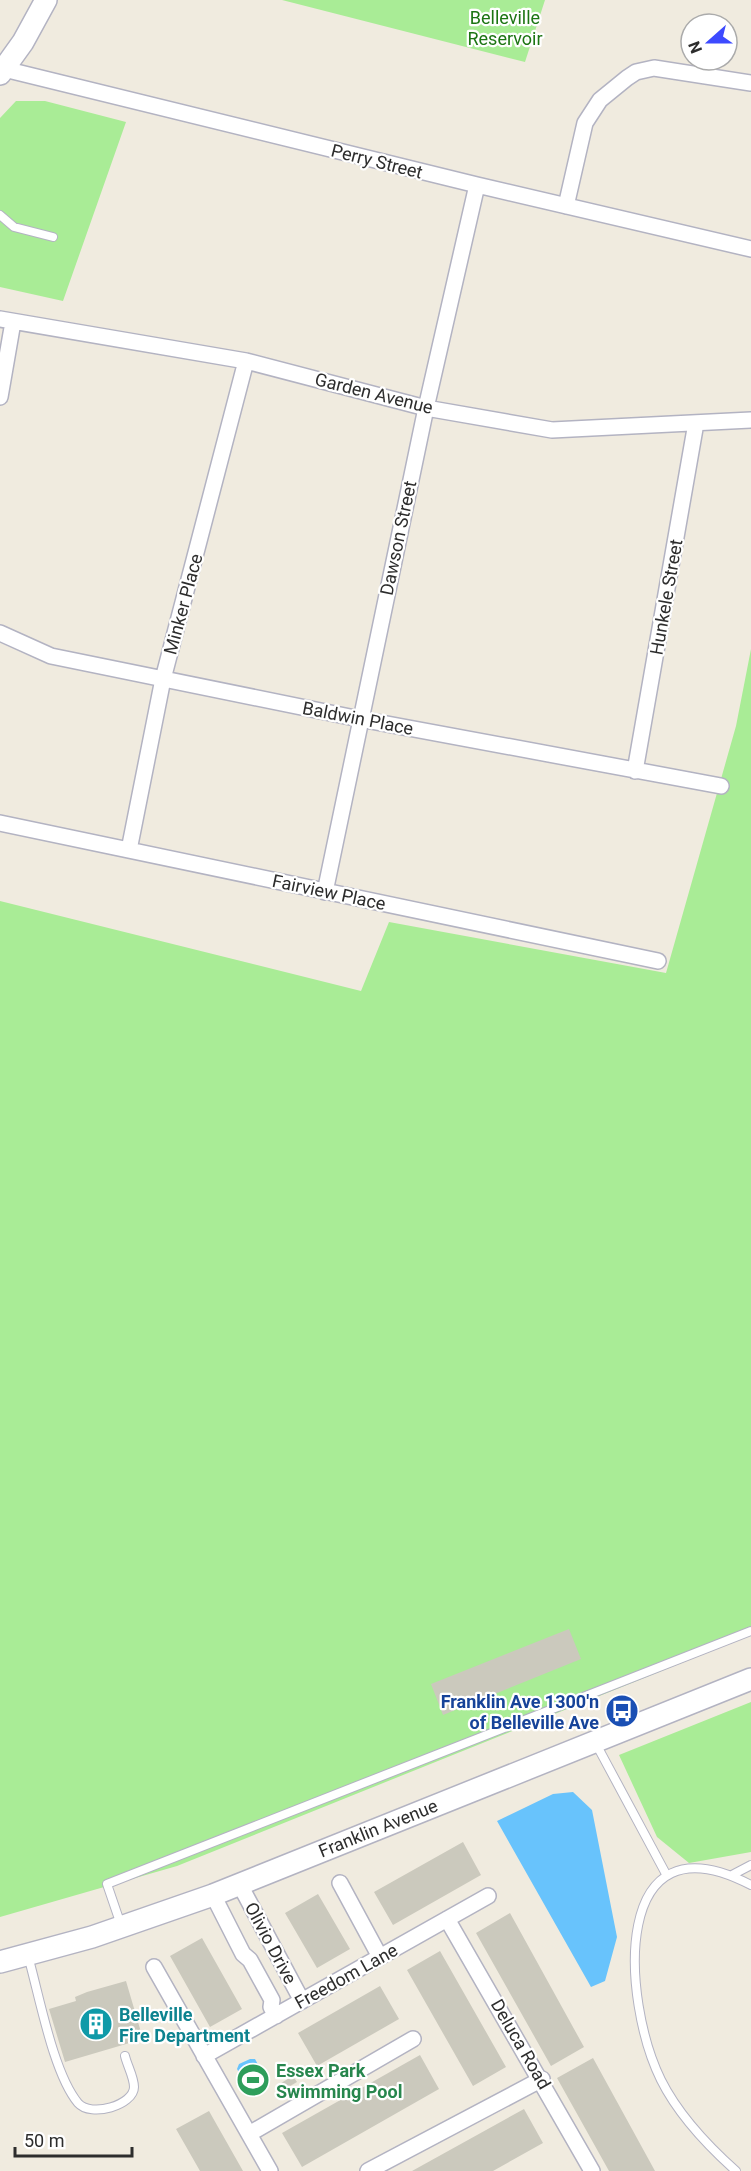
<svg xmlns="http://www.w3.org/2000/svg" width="751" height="2171" font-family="Roboto,sans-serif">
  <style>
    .green { fill: #a9ec96 }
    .water { fill: #68c3fc }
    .building { fill: #cbc9bd }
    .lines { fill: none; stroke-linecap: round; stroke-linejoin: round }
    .lane-casing { stroke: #b3b3c2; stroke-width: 10 }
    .street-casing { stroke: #b3b3c2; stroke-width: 18 }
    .secondary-casing { stroke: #b3b3c2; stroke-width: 24 }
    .lane { stroke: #fff; stroke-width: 8 }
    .street { stroke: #fff; stroke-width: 15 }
    .secondary { stroke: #fff; stroke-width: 21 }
    .labels { text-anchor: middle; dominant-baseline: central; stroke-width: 4.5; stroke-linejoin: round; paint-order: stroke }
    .park-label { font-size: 18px; fill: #1c7513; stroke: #fff }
    .street-label { font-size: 18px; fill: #2d2d2d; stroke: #fff }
    .transit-label { font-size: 18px; font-weight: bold; fill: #164399; stroke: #fff; text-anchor: end }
    .culture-label { font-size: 18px; font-weight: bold; fill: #0d838f; stroke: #fff; text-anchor: start }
    .leisure-label { font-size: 18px; font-weight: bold; fill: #27864d; stroke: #fff; text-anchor: start }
  </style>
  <rect width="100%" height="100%" fill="#f0ebdf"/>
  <path class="green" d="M282 0H545L525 62Z
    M16 101H45L126 122 63 301 0 287V118Z
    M751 649V1635L177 1866 0 1917V901L361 991 389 922 666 973 736 726Z
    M751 1702V1852L689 1863 657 1837 619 1755Z"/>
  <path class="water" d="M573 1792 592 1810 617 1937 605 1981 591 1987 497 1821 553 1794Z
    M250 2059H255L261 2070 259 2074 266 2086 265 2091 256 2096 251 2094 237 2069 239 2064Z"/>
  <path class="building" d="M569 1629 581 1659 443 1715 431 1684Z
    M463 1842 481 1875 393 1925 374 1892Z
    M318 1894 350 1949 317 1968 285 1913Z
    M510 1913 584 2047 551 2066 476 1933Z
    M202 1938 242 2009 210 2027 170 1956Z
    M440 1951 506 2067 473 2086 407 1970Z
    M126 1981 143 2039 65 2062 49 2009 76 2001 75 1997 87 1992Z
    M380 1986 399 2019 317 2066 298 2033Z
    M420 2055 439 2089 302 2167 282 2133Z
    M593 2058 655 2171H609L557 2078Z
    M293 2076 297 2082 285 2089 281 2083Z
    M524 2109 543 2143 493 2171H412Z
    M209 2111 243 2171H200L176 2129Z"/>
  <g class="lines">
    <g class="lane-casing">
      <path id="lane" d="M0 215 14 227 53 237
        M595 1742 666 1874
        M732 1875 751 1865
        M121 1925 107 1884 751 1631
        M28 1956C39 1994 53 2073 78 2103 91 2118 134 2105 134 2087 134 2077 127 2065 125 2056
        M736 2171C708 2146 678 2114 661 2080 622 2001 609 1811 751 1885"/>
    </g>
    <g class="street-casing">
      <path id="street" d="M4 69 477 185 751 249
        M566 206 585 123 600 100 627 78 636 72 654 68 751 83
        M0 319 246 361 426 408 552 430 751 420
        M0 397 13 322
        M0 633 51 656 360 719 721 786
        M635 771 696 423
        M0 823 658 961
        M129 850 163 679 246 361
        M325 892 426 408 477 185
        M340 1883 380 1957
        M240 1885 302 2001
        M213 1895 243 1954 250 1960 272 2000 271 2007 276 2016
        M447 1919 592 2171
        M154 1967 270 2171
        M204 2056 488 1896
        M249 2134 413 2039
        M368 2171 542 2079"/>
    </g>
    <g class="secondary-casing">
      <path id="secondary" d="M0 74 23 42 46 0
        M0 1962 92 1937 213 1895 751 1679"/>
    </g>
    <use href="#lane" class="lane"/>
    <use href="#street" class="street"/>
    <use href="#secondary" class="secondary"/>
  </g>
  <defs>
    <g id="bus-disc" transform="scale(1.725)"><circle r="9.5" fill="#1a4fb4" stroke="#fff"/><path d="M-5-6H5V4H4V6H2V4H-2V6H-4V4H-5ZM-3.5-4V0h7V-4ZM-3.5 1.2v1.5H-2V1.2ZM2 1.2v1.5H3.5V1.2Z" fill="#fff"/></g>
    <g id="building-disc" transform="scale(1.725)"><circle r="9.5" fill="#0f9aa8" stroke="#fff"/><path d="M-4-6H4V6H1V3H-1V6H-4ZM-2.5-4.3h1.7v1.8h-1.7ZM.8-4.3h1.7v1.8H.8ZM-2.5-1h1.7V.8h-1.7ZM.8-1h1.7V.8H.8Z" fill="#fff"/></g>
    <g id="stadium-disc" transform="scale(1.725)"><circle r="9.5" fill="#2e9e5b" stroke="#fff"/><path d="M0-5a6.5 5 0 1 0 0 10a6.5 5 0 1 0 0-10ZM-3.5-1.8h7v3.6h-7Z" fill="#fff"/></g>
  </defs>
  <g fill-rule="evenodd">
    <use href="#bus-disc" x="622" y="1711"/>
    <use href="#building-disc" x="96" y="2024"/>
    <use href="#stadium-disc" x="253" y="2080"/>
  </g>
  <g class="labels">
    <g class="park-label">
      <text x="505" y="17">Belleville<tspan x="505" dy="21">Reservoir</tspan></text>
    </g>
    <g class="street-label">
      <text transform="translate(377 161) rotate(14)">Perry Street</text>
      <text transform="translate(374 393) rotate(14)">Garden Avenue</text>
      <text transform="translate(398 538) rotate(-78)">Dawson Street</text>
      <text transform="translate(666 597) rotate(-80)">Hunkele Street</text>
      <text transform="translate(183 604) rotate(-75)">Minker Place</text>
      <text transform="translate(358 718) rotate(11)">Baldwin Place</text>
      <text transform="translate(329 892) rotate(12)">Fairview Place</text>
      <text transform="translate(378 1828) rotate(-22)">Franklin Avenue</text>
      <text transform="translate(271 1943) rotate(62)">Olivio Drive</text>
      <text transform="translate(346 1976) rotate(-29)">Freedom Lane</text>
      <text transform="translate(521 2044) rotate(60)">Deluca Road</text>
    </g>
    <g class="transit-label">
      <text x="599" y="1701">Franklin Ave 1300'n<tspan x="599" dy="21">of Belleville Ave</tspan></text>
    </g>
    <g class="culture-label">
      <text x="119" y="2014">Belleville<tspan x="119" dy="21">Fire Department</tspan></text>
    </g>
    <g class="leisure-label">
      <text x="276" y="2070">Essex Park<tspan x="276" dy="21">Swimming Pool</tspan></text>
    </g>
  </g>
  <g transform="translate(709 42) rotate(249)"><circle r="28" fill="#ffffff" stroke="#ababab" stroke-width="1.5"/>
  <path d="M0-4.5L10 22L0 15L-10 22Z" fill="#3d4aff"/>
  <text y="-9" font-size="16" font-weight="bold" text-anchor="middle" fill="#2d2d2d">N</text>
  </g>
  <path d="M15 2147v9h117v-9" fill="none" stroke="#2d2d2d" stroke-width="3"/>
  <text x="24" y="2147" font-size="18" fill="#2d2d2d" stroke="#ffffff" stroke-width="4.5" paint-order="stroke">50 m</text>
</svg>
